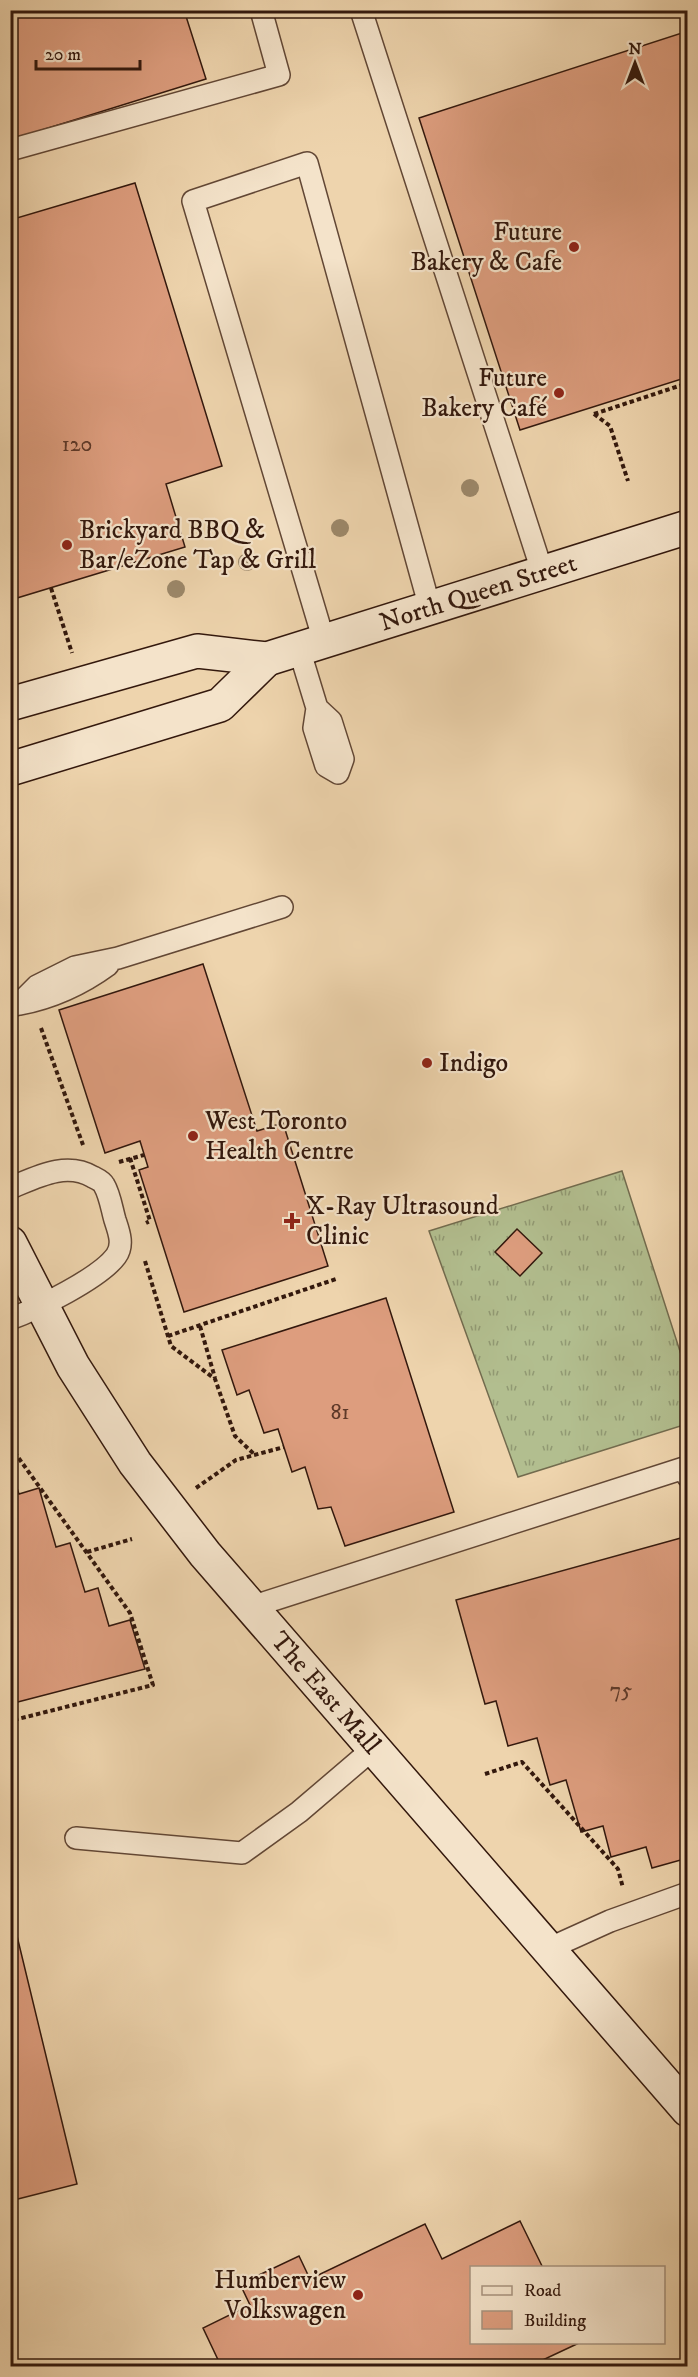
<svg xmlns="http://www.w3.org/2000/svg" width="698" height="2377" font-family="'IM FELL DW Pica',serif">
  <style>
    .grass { fill: url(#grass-tufts); stroke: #726b4e; stroke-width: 1.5 }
    .building { fill: #dd9d7e; stroke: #33180d; stroke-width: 1.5 }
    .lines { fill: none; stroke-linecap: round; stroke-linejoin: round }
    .lane-casing { stroke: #624735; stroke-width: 24 }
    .secondary-casing { stroke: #33180d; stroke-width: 36 }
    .path { stroke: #33180d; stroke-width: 4; stroke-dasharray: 4.5 3; stroke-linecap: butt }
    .lane { stroke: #f4e3ca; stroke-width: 21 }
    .secondary { stroke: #f4e3ca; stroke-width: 33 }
    .tree { fill: #9c886a }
    .poi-dot { fill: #8f2418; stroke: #f4e3ca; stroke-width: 2 }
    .labels { text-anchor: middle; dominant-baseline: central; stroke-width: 4.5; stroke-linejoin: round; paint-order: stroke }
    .number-label { font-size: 22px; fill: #5e3929 }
    .poi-label { font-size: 26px; fill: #33180d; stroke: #f4e3ca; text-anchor: start }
    .street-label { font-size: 26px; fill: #33180d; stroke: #f4e3ca }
  </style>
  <defs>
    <pattern id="grass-tufts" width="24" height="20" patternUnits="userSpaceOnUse" patternTransform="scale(1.5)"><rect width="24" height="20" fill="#b2be8f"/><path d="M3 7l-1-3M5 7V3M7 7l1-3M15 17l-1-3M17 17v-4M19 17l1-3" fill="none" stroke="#919973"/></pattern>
  </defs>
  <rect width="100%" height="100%" fill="#eed4ad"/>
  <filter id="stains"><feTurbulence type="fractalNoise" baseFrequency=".00333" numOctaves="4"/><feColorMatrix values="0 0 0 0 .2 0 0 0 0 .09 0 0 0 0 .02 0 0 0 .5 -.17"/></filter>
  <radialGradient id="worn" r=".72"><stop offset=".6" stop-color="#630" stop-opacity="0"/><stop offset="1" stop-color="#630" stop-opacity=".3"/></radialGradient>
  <path class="grass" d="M622 1171 687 1373V1424L518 1477 429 1231Z"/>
  <path class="building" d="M10 10H184L206 79 10 140Z
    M688 31V377L520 430 419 118Z
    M135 183 222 466 166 484 185 547 17 598 10 577V220Z
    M203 964 257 1131 283 1123 328 1266 184 1312 139 1170 148 1167 140 1141 105 1153 59 1010Z
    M517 1229 542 1253 520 1276 495 1252Z
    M386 1298 454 1512 345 1546 331 1507 318 1509 305 1467 292 1472 278 1429 264 1433 249 1390 237 1395 222 1350Z
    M10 1467 19 1494 39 1488 56 1547 70 1543 85 1592 98 1588 109 1626 130 1620 145 1669 10 1704Z
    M688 1536V1858L652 1868 646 1847 611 1857 603 1826 581 1832 566 1780 550 1785 537 1738 508 1746 496 1701 485 1704 456 1600Z
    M10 1907 77 2184 10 2201Z
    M520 2221 543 2268H472V2342L579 2343 530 2366H221L203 2328 250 2305 240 2284 299 2256 310 2279 425 2224 442 2259Z"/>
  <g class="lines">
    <g class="lane-casing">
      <path id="lane" d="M361 10 543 574
        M10 150 279 75 261 10
        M324 641 193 201 307 163 430 608
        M299 649 317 708
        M317 708 331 721 343 759 338 773 326 766 314 728Z
        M20 1004C51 998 82 984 108 965
        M10 1006 19 1004 37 986 75 967 118 958 282 907
        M10 1188C37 1177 66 1161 93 1177 97 1179 102 1181 104 1185 110 1195 112 1210 115 1220 119 1232 124 1245 116 1256 100 1278 37 1309 10 1319
        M251 1607 684 1468 688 1477
        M76 1838 242 1853 299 1812 374 1748
        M548 1949 610 1921 688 1893"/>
    </g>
    <g class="secondary-casing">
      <g id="secondary">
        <path id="s1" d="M10 704 197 651 267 659 688 527"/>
        <path d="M10 769 220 705 267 659"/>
        <path id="s2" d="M10 1243 73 1366 135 1463 205 1554 688 2110"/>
      </g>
    </g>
    <path class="path" d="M594 414 685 384 688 391
      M594 414 610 426 628 481
      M51 588 72 653
      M41 1028 83 1145
      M130 1158 150 1221 146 1223
      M119 1162 144 1155
      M145 1261 171 1346 215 1379 235 1436 255 1455
      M200 1326 215 1378
      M168 1336 336 1279
      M10 1366H13
      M10 1446 130 1613 153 1685 10 1721
      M196 1488 236 1460 284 1447
      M87 1552 132 1539
      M485 1774 522 1762 618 1869 623 1888"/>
    <use href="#lane" class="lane"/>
    <use href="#secondary" class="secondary"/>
  </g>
  <g class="tree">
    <circle cx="470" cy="488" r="9"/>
    <circle cx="340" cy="528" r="9"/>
    <circle cx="247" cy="562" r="9"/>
    <circle cx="176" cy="589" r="9"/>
  </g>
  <g class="poi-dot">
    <circle cx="574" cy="247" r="6"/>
    <circle cx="559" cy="393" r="6"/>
    <circle cx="67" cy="545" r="6"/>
    <circle cx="427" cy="1063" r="6"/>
    <circle cx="193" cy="1136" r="6"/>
    <path d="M289 1212h6v6h6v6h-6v6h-6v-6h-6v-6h6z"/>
    <circle cx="358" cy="2295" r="6"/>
  </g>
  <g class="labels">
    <g class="number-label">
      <text x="77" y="444">120</text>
      <text x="340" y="1412">81</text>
      <text x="621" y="1690">75</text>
    </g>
    <g class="poi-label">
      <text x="562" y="232" text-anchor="end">Future<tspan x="562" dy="30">Bakery &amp; Cafe</tspan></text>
      <text x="547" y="378" text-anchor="end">Future<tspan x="547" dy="30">Bakery Café</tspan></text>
      <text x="79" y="530">Brickyard BBQ &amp;<tspan x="79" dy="30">Bar/eZone Tap &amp; Grill</tspan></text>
      <text x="439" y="1063">Indigo</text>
      <text x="205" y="1121">West Toronto<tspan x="205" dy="30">Health Centre</tspan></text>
      <text x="306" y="1206">X-Ray Ultrasound<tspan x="306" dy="30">Clinic</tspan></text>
      <text x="346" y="2280" text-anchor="end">Humberview<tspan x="346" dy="30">Volkswagen</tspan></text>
    </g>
    <g class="street-label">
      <text stroke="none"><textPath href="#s1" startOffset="486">North Queen Street</textPath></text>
      <text stroke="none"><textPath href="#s2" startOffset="552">The East Mall</textPath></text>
    </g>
  </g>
  <rect width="698" height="2377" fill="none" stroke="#eed4ad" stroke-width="36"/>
  <rect x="12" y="12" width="674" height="2353" fill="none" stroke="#33180d" stroke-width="3"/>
  <rect x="18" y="18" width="662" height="2341" fill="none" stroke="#33180d" stroke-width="1.5"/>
  <rect x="470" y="2266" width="195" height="78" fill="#f4e3ca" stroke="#a7927e" stroke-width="1.5"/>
  <rect x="482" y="2286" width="30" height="9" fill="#f4e3ca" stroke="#a7927e" stroke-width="1.5"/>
  <text x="524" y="2296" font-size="18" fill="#33180d">Road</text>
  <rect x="482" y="2311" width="30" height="18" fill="#dd9d7e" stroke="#a7927e" stroke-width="1.5"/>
  <text x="524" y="2326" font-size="18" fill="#33180d">Building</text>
  <g transform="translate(635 63)" stroke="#f4e3ca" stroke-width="4.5" paint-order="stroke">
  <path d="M0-4.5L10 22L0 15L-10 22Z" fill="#33180d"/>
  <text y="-9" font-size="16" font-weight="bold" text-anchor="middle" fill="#33180d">N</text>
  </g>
  <path d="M36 60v9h104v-9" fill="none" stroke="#33180d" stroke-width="3"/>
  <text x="45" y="60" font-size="18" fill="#33180d" stroke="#f4e3ca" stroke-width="4.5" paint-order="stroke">20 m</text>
  <rect width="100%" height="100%" filter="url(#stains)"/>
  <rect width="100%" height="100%" fill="url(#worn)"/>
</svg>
